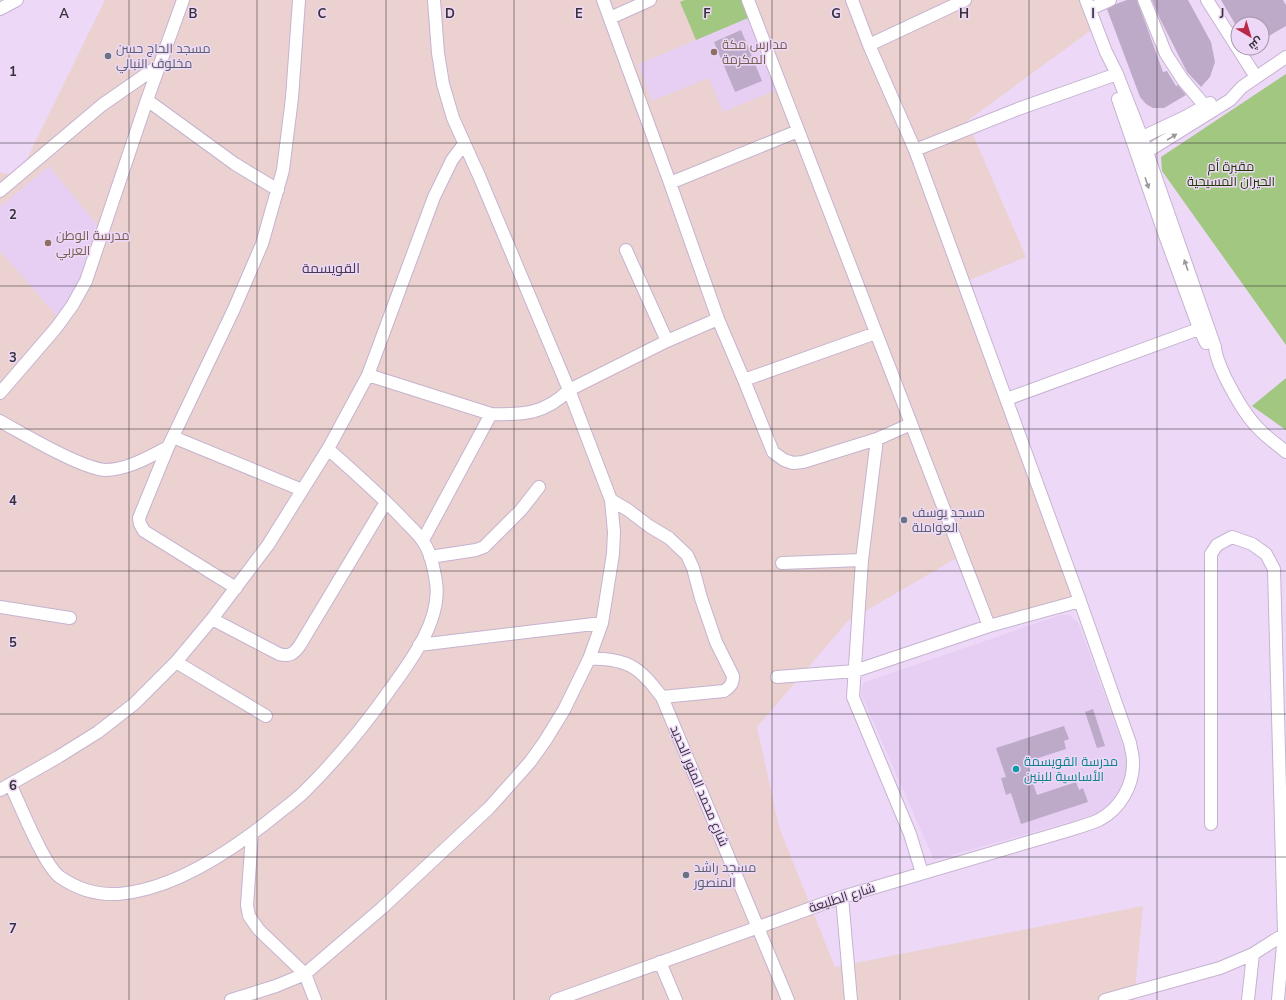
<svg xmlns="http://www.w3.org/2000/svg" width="1286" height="1000" font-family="'Nunito Sans',Cairo,sans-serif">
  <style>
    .commercial { fill: #ebd1cf }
    .built { fill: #e7cff4 }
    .green { fill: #a1c781 }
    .building { fill: #bcaac8 }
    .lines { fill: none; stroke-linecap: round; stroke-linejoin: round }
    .minor-casing { stroke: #c5b3d0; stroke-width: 14 }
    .minor { stroke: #fff; stroke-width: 12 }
    .oneway { fill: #9c989e }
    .grid { fill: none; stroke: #38313c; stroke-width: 1; stroke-opacity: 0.55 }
    .education-dot { fill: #8d6e63; stroke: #edd9f7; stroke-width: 1.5 }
    .worship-dot { fill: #6b7280; stroke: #edd9f7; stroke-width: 1.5 }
    .culture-dot { fill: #0f9aa8; stroke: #edd9f7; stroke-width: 1.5 }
    .labels { text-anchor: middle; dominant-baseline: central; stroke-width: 3; stroke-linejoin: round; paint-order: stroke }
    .education-label { font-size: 13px; fill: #785e54; stroke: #edd9f7; text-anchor: start }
    .worship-label { font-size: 13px; fill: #5b616d; stroke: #edd9f7; text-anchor: start }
    .park-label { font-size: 13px; fill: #1e3602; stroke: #edd9f7 }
    .culture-label { font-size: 13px; fill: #0d838f; stroke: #edd9f7; text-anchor: start }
    .street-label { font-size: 13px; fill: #38313c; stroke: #edd9f7 }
    .neighbourhood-label { font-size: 14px; fill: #47374f; stroke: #edd9f7 }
    .grid-label { font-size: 13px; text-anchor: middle; font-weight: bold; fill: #38313c; stroke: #edd9f7; stroke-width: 3; stroke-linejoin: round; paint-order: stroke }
  </style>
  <rect width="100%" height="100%" fill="#edd9f7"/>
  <path class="commercial" d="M105 0H1084L1094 28 967 121 1026 257 967 281 1083 598 993 626 962 555 848 621 757 727 779 827 835 967 1143 906 1134 1000H0V172L18 177Z"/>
  <path class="built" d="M685 0H741L776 90 723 112 709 78 652 101 638 64 696 40 680 2Z
    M49 166 99 227 80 283 65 306 57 316 0 251V207Z
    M1060 615H1069L1078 622 1129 762 1127 777 1116 799 1105 810 1098 814 934 860 861 694 862 687 865 682Z"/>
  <path class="green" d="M685 0H741L748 18 696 40 680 2Z
    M1286 74V345L1162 171 1161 157Z
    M1286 378V430L1252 406Z"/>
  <path class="building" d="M1127 0H1137L1163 72 1167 71 1176 86 1178 85 1186 95 1164 108H1153L1146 104 1140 97 1107 9 1116 4Z
    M1152 0H1188L1211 42 1215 62 1210 77 1201 87 1187 72 1160 19Z
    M1221 0H1283L1286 5V26L1262 40V24H1235Z
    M741 30 762 81 735 92 714 42Z
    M1093 709 1105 746 1097 748 1085 712Z
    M1064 726 1069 739 1064 741 1066 749 1026 762 1037 795 1076 782 1079 790 1083 788 1088 802 1021 824 1011 793 1006 795 1001 778 1006 777 996 748Z"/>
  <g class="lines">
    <g class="minor-casing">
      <path id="minor" d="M603 0 670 183 718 319 744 380 773 452 784 460 793 463 803 462 877 439 911 424
        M748 0 989 626
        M1086 0 1106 52 1117 74 1142 138 1215 347C1216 359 1221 368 1226 379 1236 398 1246 417 1262 432 1269 439 1278 445 1286 452
        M1144 0 1166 54 1183 80 1205 106
        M1207 0 1256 77
        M0 9 17 0
        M1090 9 1110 0
        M610 18 650 0
        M869 45 965 0
        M1118 99 1163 230 1199 328 1206 343
        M147 100 235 164 278 190
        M1134 141 1185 117 1210 103
        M915 150 1018 109 1117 74
        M1140 156 1230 100 1242 87 1286 57
        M670 183 798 131
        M0 191 102 105 161 64
        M626 250 667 341
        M368 375 491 414C523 415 545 414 569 390L667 341 718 319
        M744 380 876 333
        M0 393 56 328 72 306 86 281 147 100 183 0
        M1007 399 1207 326
        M0 421C25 435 50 450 76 461 85 465 95 469 105 470 127 470 149 457 168 447
        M173 437 302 490
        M877 439 862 560 853 697 910 834 922 873
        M611 500 628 510 649 526 669 538 687 555 693 568 701 598 716 642 733 676C733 684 730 687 724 691L662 697
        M423 540 491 414
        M430 557 476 550 484 547 521 510 539 487
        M782 563 862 560
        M236 588 144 531 140 524 139 518 168 447 234 309 262 244 283 170 292 98 299 0
        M0 607 70 618
        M212 619 279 654C289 657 294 654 300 645L386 502
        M419 645 602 623
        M589 659C609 658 630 661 644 676 651 682 656 690 662 697L788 1000
        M176 662 266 716
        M777 677 855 671 989 626 1080 601
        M10 784C20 804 44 866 60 877 77 889 97 895 118 894 174 890 234 849 276 815 286 807 296 800 305 791 336 760 363 728 389 691 410 662 442 620 436 582 434 569 431 553 424 543 419 534 409 526 402 518 379 494 353 471 328 449
        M0 790 58 757 98 732 134 704 176 662 212 619 268 545 328 449 368 375 434 197 452 160 464 144
        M1211 824V554L1217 545 1232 537 1252 544 1266 554 1274 569 1284 934 1278 1000
        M252 835 247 905 249 916 259 930 305 974 315 1000
        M842 897 851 1000
        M660 962 676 1000
        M231 1000 276 986 305 974 382 908 489 808 530 762 545 741 564 710 589 659 602 623 613 554 614 532 611 500 569 390 480 178 453 118 443 84 438 53 434 0
        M556 1000 842 897 1063 832C1075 828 1088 825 1099 820 1120 809 1134 785 1133 761 1133 755 1131 749 1130 743L1080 601 915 150 869 45 852 0
        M1105 1000 1220 968 1253 954 1286 933
        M1248 1000 1253 954"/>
    </g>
    <use href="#minor" class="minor"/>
  </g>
  <defs><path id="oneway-solid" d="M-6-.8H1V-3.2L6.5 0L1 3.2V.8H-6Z"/></defs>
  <g class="oneway">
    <use href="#oneway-solid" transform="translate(1172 137) rotate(-32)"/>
    <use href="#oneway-solid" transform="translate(1147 183) rotate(71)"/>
    <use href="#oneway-solid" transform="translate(1186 265) rotate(-109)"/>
  </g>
  <path class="grid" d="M129 0V1000M257 0V1000M386 0V1000M514 0V1000M643 0V1000M772 0V1000M900 0V1000M1029 0V1000M1157 0V1000M0 143H1286M0 286H1286M0 429H1286M0 571H1286M0 714H1286M0 857H1286"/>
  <g class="education-dot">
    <circle cx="714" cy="52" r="4"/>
    <circle cx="48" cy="243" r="4"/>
  </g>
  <g class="worship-dot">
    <circle cx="108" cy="56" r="4"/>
    <circle cx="904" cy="520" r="4"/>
    <circle cx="686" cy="875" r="4"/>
  </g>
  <circle class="culture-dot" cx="1016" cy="769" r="4"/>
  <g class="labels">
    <g class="education-label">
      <text x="722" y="45">مدارس مكة<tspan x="722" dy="15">المكرمة</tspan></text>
      <text x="56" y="236">مدرسة الوطن<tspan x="56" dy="15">العربي</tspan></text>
    </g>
    <g class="worship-label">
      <text x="116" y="49">مسجد الحاج حسن<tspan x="116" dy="15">مخلوف النبالي</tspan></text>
      <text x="912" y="513">مسجد يوسف<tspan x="912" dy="15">العواملة</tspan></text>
      <text x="694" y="868">مسجد راشد<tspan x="694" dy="15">المنصور</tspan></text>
    </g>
    <g class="park-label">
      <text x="1231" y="167">مقبرة أم<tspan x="1231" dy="15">الحيران المسيحية</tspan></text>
    </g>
    <g class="culture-label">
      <text x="1024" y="762">مدرسة القويسمة<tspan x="1024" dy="15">الأساسية للبنين</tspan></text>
    </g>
    <g class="street-label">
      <text transform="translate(699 786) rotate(67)">شارع محمد المنور الحديد</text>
      <text transform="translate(842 898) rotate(-18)">شارع الطليعة</text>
    </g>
    <g class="neighbourhood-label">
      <text x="331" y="268">القويسمة</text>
    </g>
  </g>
  <g class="grid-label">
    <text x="64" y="18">A</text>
    <text x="193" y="18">B</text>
    <text x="322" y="18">C</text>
    <text x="450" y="18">D</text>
    <text x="579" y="18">E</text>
    <text x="707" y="18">F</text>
    <text x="836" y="18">G</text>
    <text x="964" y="18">H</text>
    <text x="1093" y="18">I</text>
    <text x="1222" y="18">J</text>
    <text x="13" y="76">1</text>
    <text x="13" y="219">2</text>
    <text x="13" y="362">3</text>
    <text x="13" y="505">4</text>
    <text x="13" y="647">5</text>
    <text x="13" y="790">6</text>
    <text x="13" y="933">7</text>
  </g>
  <g transform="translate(1250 36) rotate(142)"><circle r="19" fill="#edd9f7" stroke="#a596ac"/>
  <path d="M0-3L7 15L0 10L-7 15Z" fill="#ba2946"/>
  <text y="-6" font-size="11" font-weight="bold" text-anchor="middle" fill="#38313c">ش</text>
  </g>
</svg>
